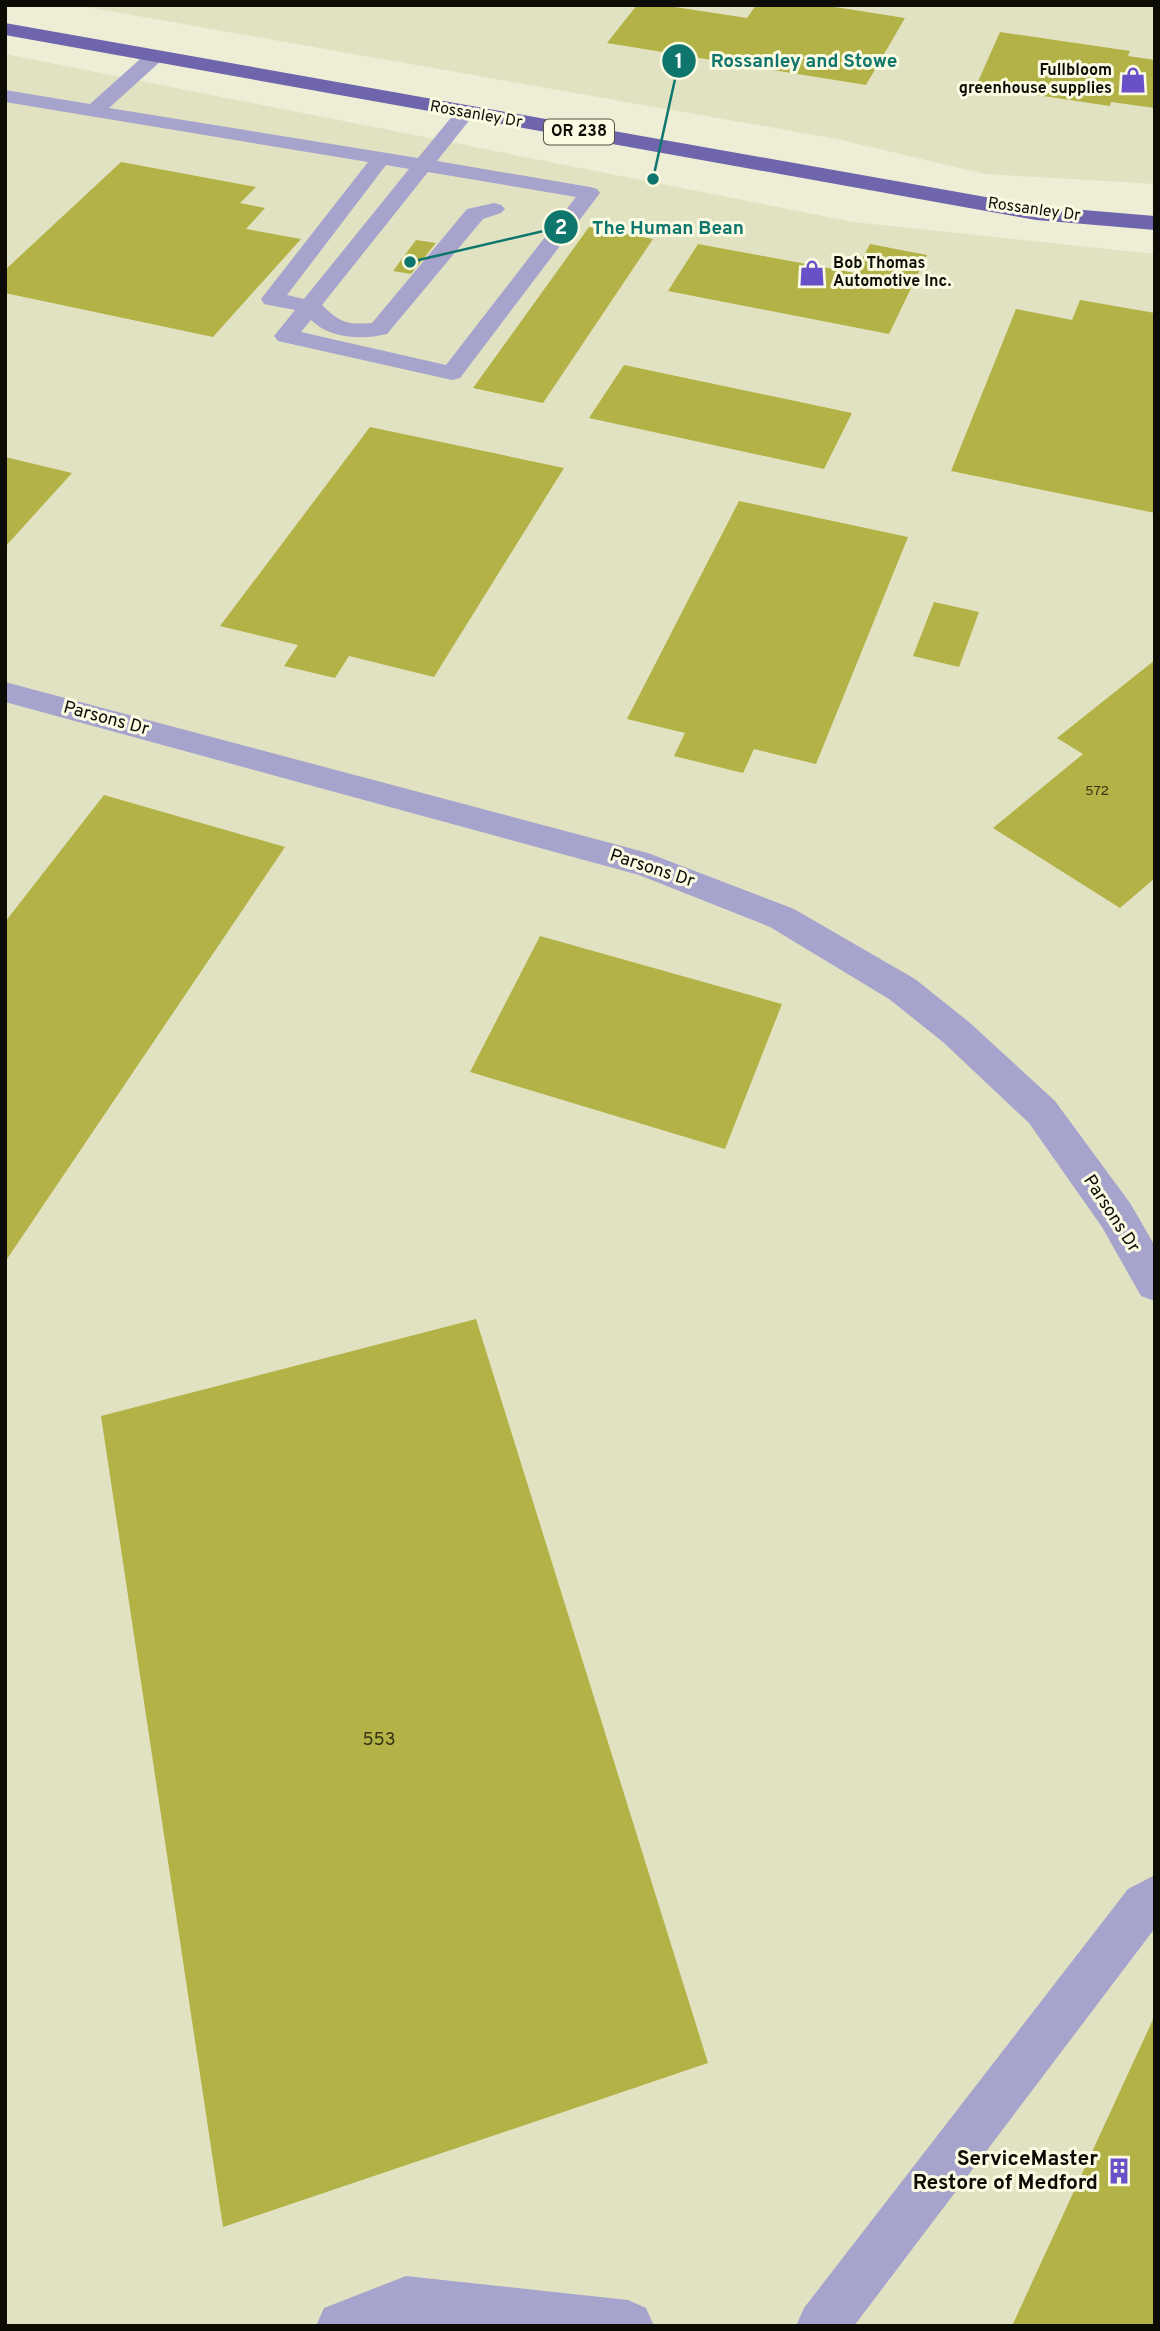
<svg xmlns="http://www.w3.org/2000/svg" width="1160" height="2331" font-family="Overpass,sans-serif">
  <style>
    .built { fill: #e1e2c2 }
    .building { fill: #b3b246 }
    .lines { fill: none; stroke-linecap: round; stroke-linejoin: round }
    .service { fill: #a6a3cc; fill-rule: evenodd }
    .minor { fill: #a6a3cc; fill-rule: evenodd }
    .primary { fill: #6f65ad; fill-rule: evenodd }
    .labels { text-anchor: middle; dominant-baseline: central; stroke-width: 6; stroke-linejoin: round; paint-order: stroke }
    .number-label { font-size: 14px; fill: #363615 }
    .far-poi-label { font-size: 16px; font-weight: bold; fill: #0c0c05; stroke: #fafbe2; text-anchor: end }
    .far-street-label { font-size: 16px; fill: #0c0c05; stroke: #fafbe2 }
    .shield { fill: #fafbe2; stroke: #535447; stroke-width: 2 }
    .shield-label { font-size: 16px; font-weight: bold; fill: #0c0c05 }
    .street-label { font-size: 18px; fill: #0c0c05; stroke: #fafbe2 }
    .near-number-label { font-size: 18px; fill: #363615 }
    .near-poi-label { font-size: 21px; font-weight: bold; fill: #0c0c05; stroke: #fafbe2; text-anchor: end }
    .leader { fill: none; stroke: #0f766e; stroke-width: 2.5 }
    .callout-dot { fill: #0f766e; stroke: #fafbe2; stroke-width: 2.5 }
    .mark-label { font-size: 21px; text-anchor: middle; font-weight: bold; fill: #fff }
    .callout-label { font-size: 19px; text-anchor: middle; font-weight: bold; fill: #0f766e; stroke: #fafbe2; stroke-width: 6; stroke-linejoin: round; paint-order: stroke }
  </style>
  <rect width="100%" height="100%" fill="#edeed5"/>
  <path class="built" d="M75 5H1155V184L985 174 837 139Z
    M5 54 853 222 1155 254V2326H5Z"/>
  <path class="building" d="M637 5H662L747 18 756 5H822L905 18 866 85 607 43Z
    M1000 32 1130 51 1128 56 1155 60V108L1111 102 1110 106 976 86Z
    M121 162 256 187 240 203 265 208 246 229 301 239 213 337 5 293V270Z
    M589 227 653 239 543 403 473 388Z
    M416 240 436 243 411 274 393 271Z
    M698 244 855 273 870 244 927 255 889 334 668 291Z
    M1080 300 1155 313V513L951 471 1016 309 1072 320Z
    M624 365 852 413 824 469 589 418Z
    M370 427 564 468 434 677 349 656 335 678 284 666 298 645 220 626Z
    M5 457 72 473 5 547Z
    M739 501 908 537 816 764 754 749 743 773 674 756 685 733 627 719Z
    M934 602 979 612 959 667 913 656Z
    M1155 660V878L1120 908 993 828 1083 754 1057 738Z
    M104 795 285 847 5 1262V922Z
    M540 936 782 1004 725 1149 470 1072Z
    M476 1319 708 2063 223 2227 101 1416Z
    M1155 2015V2326H1012Z"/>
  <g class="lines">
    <path class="service" d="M155 50 164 56 162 60 109 108 418 158 458 109H472L475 113 437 161 590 187 597 189 600 193 460 378 452 380 278 341 274 336 295 310 264 304 261 299 368 162 5 102V90L90 104 148 52ZM386 165 409 169 304 299 287 295ZM428 172 576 197 446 365 301 332 311 320C330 339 362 340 387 334L483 219 501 213 505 209 501 205 494 203 467 209 372 323C348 325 340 323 322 305Z
      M1155 1875V1928L854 2326H796L804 2308 1128 1889Z
      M406 2276 628 2300 646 2308 654 2326H316L324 2308Z"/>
    <path class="minor" d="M5 682 648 853 794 909 915 979 969 1022 1055 1101 1130 1203 1155 1246V1301L1141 1296 1102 1227 1029 1123 943 1042 889 999 770 927 639 875 5 702Z"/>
    <path class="primary" d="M5 23 1036 206 1155 216V230L1036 220 5 35Z"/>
  </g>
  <defs>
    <g id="shop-bare" transform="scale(2.1)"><path d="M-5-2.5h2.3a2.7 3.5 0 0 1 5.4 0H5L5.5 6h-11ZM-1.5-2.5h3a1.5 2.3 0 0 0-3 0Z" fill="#694fc8" stroke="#fafbe2" stroke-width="2.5" paint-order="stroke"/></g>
    <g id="building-bare" transform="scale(2.1)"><path d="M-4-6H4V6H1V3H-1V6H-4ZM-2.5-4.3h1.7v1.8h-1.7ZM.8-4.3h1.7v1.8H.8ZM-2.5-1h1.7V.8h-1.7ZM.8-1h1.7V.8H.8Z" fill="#694fc8" stroke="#fafbe2" stroke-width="2.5" paint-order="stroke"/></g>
  </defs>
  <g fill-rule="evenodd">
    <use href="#shop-bare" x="1133" y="80"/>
    <use href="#shop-bare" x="812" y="273"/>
    <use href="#building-bare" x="1119" y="2171"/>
  </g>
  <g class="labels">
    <g class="number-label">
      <text x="1097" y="791">572</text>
    </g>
    <g class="far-poi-label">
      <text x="1112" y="71">Fullbloom<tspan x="1112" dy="18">greenhouse supplies</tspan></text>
      <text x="833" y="264" text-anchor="start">Bob Thomas<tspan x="833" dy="18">Automotive Inc.</tspan></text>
    </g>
    <g class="far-street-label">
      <text transform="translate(476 115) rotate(10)">Rossanley Dr</text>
      <text transform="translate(1034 210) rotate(8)">Rossanley Dr</text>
    </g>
    <rect class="shield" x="544" y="119.5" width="70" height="25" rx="5"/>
    <g class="shield-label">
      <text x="579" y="132">OR 238</text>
    </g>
    <g class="street-label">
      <text transform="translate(106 719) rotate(15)">Parsons Dr</text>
      <text transform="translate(652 869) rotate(18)">Parsons Dr</text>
      <text transform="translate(1111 1214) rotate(57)">Parsons Dr</text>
    </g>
    <g class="near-number-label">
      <text x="379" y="1740">553</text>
    </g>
    <g class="near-poi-label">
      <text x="1098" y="2159">ServiceMaster<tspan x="1098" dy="24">Restore of Medford</tspan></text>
    </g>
  </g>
  <path class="leader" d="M653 179L679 61M410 262L561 227"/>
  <g class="callout-dot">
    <circle cx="653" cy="179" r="7"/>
    <circle cx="410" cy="262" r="7"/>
    <circle cx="679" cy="61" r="18"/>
    <circle cx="561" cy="227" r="18"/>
  </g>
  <g class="mark-label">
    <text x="679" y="68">1</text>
    <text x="561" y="234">2</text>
  </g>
  <g class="callout-label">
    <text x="804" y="67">Rossanley and Stowe</text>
    <text x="668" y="234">The Human Bean</text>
  </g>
  <rect width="1160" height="2331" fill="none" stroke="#0c0c05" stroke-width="14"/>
</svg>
